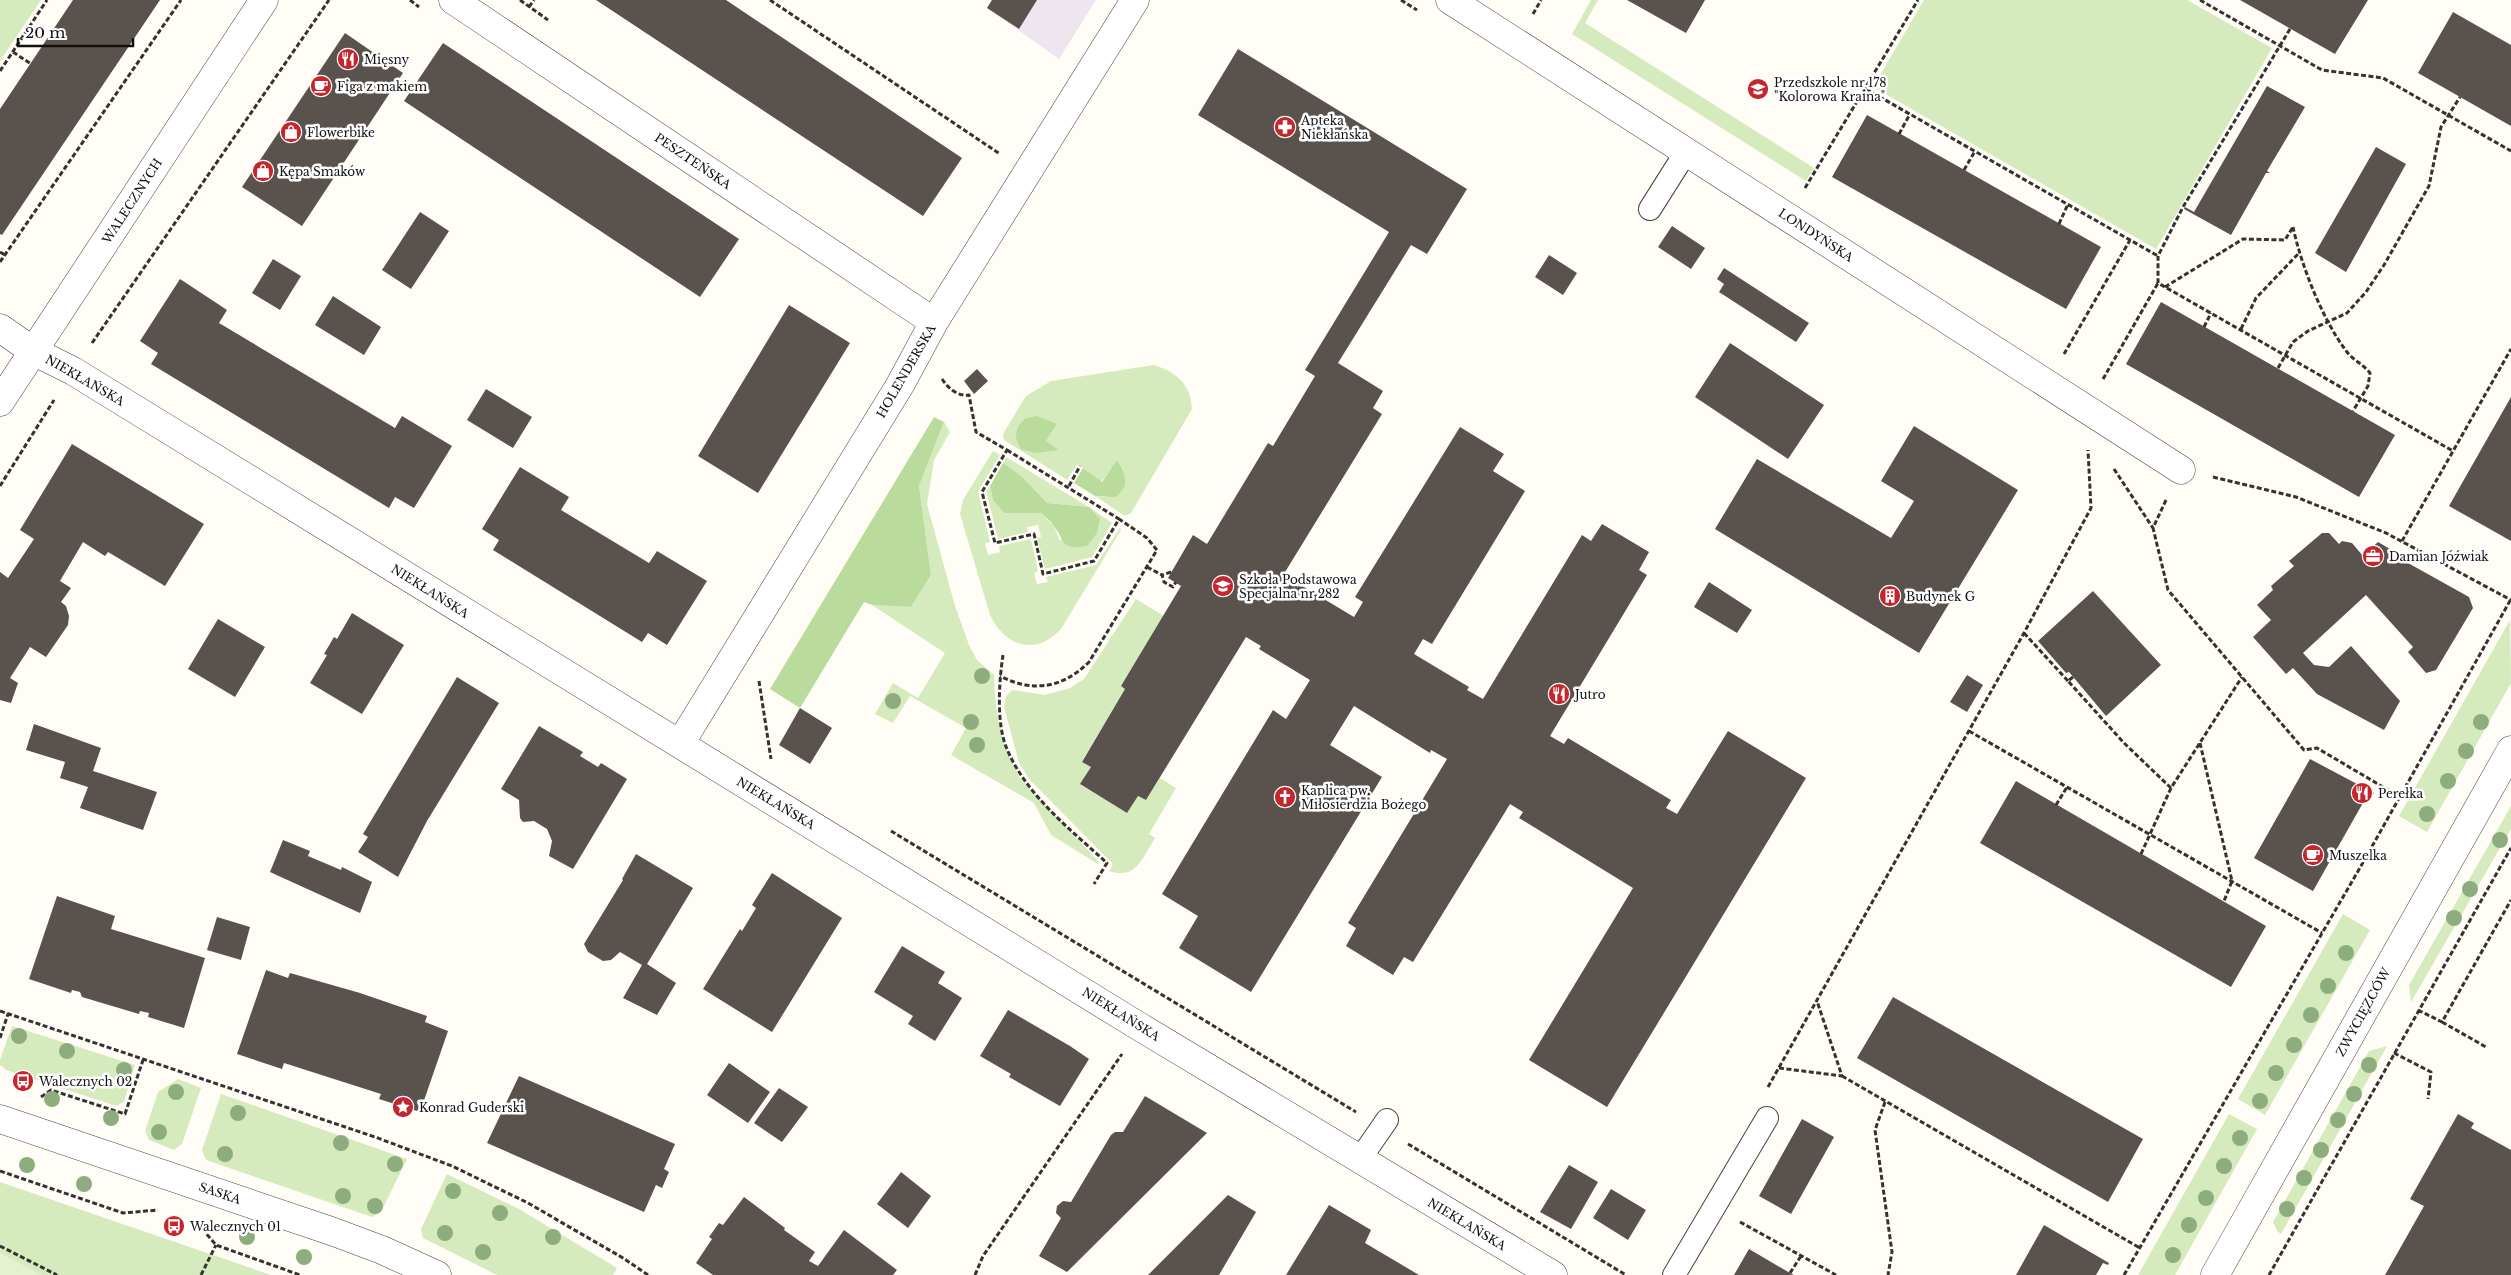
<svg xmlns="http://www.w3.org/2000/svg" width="2511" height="1275" font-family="'Libre Baskerville',serif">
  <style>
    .industrial { fill: #eee6ef }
    .green { fill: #d5ebbd; fill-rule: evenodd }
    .forest { fill: #b9dc9c }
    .pitch { fill: #e6f2cf }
    .building { fill: #5a524d }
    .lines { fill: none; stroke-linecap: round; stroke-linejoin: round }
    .service-casing { stroke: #444; stroke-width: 24 }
    .minor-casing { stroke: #444; stroke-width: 29 }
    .tertiary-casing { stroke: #444; stroke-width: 29 }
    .path { stroke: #333; stroke-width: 3; stroke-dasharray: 5 2.5; stroke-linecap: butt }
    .service { stroke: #fff; stroke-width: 22 }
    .minor { stroke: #fff; stroke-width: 28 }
    .tertiary { stroke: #fff; stroke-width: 28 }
    .tree { fill: #8dad7f }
    .labels { text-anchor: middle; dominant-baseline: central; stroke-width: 5; stroke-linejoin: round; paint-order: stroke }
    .poi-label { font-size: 12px; fill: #111; stroke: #fff; text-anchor: start }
    .street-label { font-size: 12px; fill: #111; stroke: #fff }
  </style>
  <rect width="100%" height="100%" fill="#fffdf5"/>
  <path class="industrial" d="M992 0H1096L1059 59 987 8Z"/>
  <path class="green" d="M0 0H41L0 61Z
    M1591 0H1598L1585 23 1814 168 1806 181 1572 34Z
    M1924 0H2187L2272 48 2156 249 1873 87Z
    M1154 365C1176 372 1191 384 1192 409L1131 513 1125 516 1095 496 1105 497 1118 460 1101 482 1078 464 1067 480 1004 440 1003 434 1026 396 1051 381ZM1057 424 1046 441 1058 450 1016 430Z
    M944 422 950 432 934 460 927 504 955 606 969 645 977 660 994 675C995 712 1001 748 1021 779L1099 862 1098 864 1051 835 1034 803 951 755 966 728 910 696 893 723 875 714 893 683 918 698 945 653 872 605 911 607 931 575 919 486Z
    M993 451 1000 455 978 491 990 542 985 543 988 555 1000 552 999 546 1031 539 1038 571 1034 573 1037 584 1048 582 1046 577 1096 565 1120 528 1121 530 1061 629C1035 657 1005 646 990 615L960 514 963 500Z
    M1006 457 1089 507 1112 523 1092 557 1045 569 1037 538 1041 537 1038 525 1027 527 1028 532 998 539 986 491 990 486 993 500 1004 513H1041L1054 526 1060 541 1089 507 1047 503 1003 463Z
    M1136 599 1164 616 1121 686 1125 689 1082 761 1091 767 1081 785 1127 813 1138 796 1146 800 1160 778 1176 788 1149 834 1155 838C1142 858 1137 880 1109 871L1113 864 1030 780 1019 763 1004 707 1006 696 1012 690 1045 695 1070 688 1084 679Z
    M2510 620 2511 683 2427 832 2399 816Z
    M2511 806V829L2411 1002 2409 985Z
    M2343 914 2370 930 2265 1115 2238 1099Z
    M12 1026 135 1065 124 1102 116 1106 6 1070 0 1065V1060Z
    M2387 1046 2281 1234 2277 1231 2273 1222 2369 1051Z
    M178 1079 201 1088 182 1144 174 1150 149 1140 145 1131 158 1092Z
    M221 1094 407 1159 381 1212 372 1217 206 1160 202 1150Z
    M2229 1114 2257 1129 2175 1275H2138Z
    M447 1174 519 1209 617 1268 613 1275H497L423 1238 421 1229Z
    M0 1182 271 1275H0Z"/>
  <path class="forest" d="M1037 416 1057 424 1046 441 1059 450 1035 453 1021 449C1013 436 1015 430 1024 419Z
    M934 417 944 422 919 486 931 575 911 607 872 605 864 602 800 708 770 689Z
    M1117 460C1126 475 1130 485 1116 497L1095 496 1074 483 1083 468 1102 482Z
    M1003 463 1021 476 1047 503 1089 507 1100 519 1097 533 1087 546C1059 550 1066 541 1053 525 1050 520 1045 517 1041 513H1004L993 500 990 486Z"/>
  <path class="pitch" d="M0 1253 42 1275H0Z"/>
  <path class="building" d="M73 0H160L2 235 0 234V109Z
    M596 0H726L962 158 923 216Z
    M992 0H1037L1019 29 987 8Z
    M1627 0H1705L1686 33Z
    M2240 0H2368L2335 54Z
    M2453 12 2511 45V126L2418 73Z
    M345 33 403 73 302 226 242 187Z
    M443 43 739 239 700 297 404 101Z
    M1238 49 1467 189 1427 254 1411 245 1338 363 1383 391 1373 408 1382 414 1282 577 1298 587 1299 584 1354 617 1363 602 1355 597 1460 427 1504 454 1493 471 1525 491 1432 644 1423 639 1414 654 1469 687 1467 690 1483 699 1582 535 1591 541 1602 524 1649 552 1639 570 1647 575 1550 736 1564 744 1568 738 1671 800 1666 808 1677 814 1728 731 1806 778 1607 1107 1529 1060 1633 888 1519 818 1523 812 1510 804 1413 962 1404 957 1393 975 1346 946 1356 928 1348 923 1447 759 1431 750 1430 753 1354 706 1330 745 1382 777 1251 992 1179 948 1198 916 1162 894 1273 710 1286 719 1310 680 1259 649 1261 646 1246 637 1146 800 1138 796 1127 813 1080 784 1091 767 1082 762 1125 689 1121 686 1181 586 1168 578 1193 535 1207 544 1268 443 1273 446 1315 376 1305 370 1389 232 1198 115Z
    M2267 86 2305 107 2267 171 2270 173H2266L2231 235 2184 209 2185 207 2194 212Z
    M1867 115 2101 247 2066 309 1832 177Z
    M2376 147 2406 164 2346 272 2315 253Z
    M420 212 449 231 411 289 382 270Z
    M1672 226 1705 248 1691 269 1658 247Z
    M1549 255 1577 273 1563 295 1535 277Z
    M273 259 301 276 280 310 252 293Z
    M1724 268 1809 323 1796 342 1719 292 1724 284 1717 279Z
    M180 279 227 310 219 323 395 428 402 416 452 446 414 508 395 497 389 508 151 364 158 353 140 341Z
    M333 296 381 327 364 355 315 325Z
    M2161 302 2395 435 2359 497 2126 364Z
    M789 305 850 343 758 493 698 456Z
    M1730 343 1824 405 1788 459 1695 397Z
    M977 369 988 381 974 394 964 381Z
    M486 389 532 417 513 448 467 420Z
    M2511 397V541L2449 506Z
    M1914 426 2018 490 1919 653 1715 529 1757 459 1891 538 1914 501 1881 481Z
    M72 444 204 524 165 586 108 552 105 556 83 542 60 581 71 588 61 602 66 606 69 616 68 625 46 657 30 647 10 678 18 683 11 703 0 700V572L8 578 34 539 20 530Z
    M520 467 569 497 561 510 649 563 657 551 707 581 667 645 648 633 642 642 493 550 499 540 482 529Z
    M2322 533H2329L2339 544 2342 541 2352 543 2363 556 2378 542 2409 560 2408 563 2469 597 2473 608 2436 670 2426 673 2408 652 2413 647 2366 595 2303 653 2314 665 2329 667 2351 646 2400 701 2384 730 2317 694 2293 668 2286 674 2253 637 2271 620 2257 605 2273 590 2271 586 2294 566 2289 561Z
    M1709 582 1752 610 1737 633 1694 607Z
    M2093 591 2161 665 2106 716 2069 672 2066 673 2038 641Z
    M352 613 404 645 362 714 310 683 327 655 324 654 334 637 337 639Z
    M218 619 265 647 235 697 188 669Z
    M1967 675 1983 685 1967 712 1950 702Z
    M457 677 499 703 427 821 398 877 358 852 368 837 363 834Z
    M800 708 832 728 810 764 779 745Z
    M34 724 101 748 93 771 157 792 143 830 80 808 88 787 60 778 65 762 26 750Z
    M539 726 583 752 580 756 598 767 601 763 627 779 573 869 549 856 552 841 547 829 534 821 523 822 520 818 519 800 501 789Z
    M2310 759 2374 793 2372 796 2368 794 2313 891 2254 858Z
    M2016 781 2266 926 2231 987 1980 843Z
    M283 840 310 851 308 856 341 870 342 867 372 882 360 913 270 872Z
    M636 854 693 888 647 964 676 983 657 1015 623 998 642 965 620 952 611 960 603 961 588 952 584 944 623 880 622 879Z
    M772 873 842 918 772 1032 703 989 740 929 742 931 756 908 752 905Z
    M57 896 115 916 111 929 205 958 184 1028 148 1017 149 1013 140 1011 139 1014 82 997 80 992 72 990 71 993 29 979Z
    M217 917 250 927 241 960 207 950Z
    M902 946 945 972 938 983 962 998 935 1041 908 1024 913 1016 874 992Z
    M266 970 288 978 290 973 360 993 427 1016 425 1022 448 1031 420 1112 379 1099 381 1094 284 1063 282 1069 237 1054Z
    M1893 997 2143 1139 2108 1202 1857 1058Z
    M1008 1010 1070 1046 1089 1059 1060 1106 1009 1077 1011 1074 980 1056Z
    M729 1063 770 1092 748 1123 707 1095Z
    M519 1076 675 1144 664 1169 669 1172 662 1188 656 1185 644 1212 487 1143Z
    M779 1088 808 1107 782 1142 754 1123Z
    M1145 1096 1207 1133 1067 1272 1039 1256 1061 1218 1056 1213 1057 1206 1063 1201 1071 1202 1111 1135 1115 1132H1123Z
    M2458 1114 2474 1123 2471 1128 2511 1150V1275H2385L2424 1206 2410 1199Z
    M1802 1119 1834 1137 1791 1214 1759 1196Z
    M1569 1165 1598 1182 1571 1229 1540 1212Z
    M901 1172 931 1196 908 1228 877 1204Z
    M1611 1189 1646 1210 1628 1240 1593 1218Z
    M1228 1195 1256 1212 1219 1275H1148Z
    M744 1197 785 1228 784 1230 815 1252 809 1261 818 1266 844 1230 897 1270 893 1275H713L696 1263 712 1239 709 1237 719 1223 723 1225Z
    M1329 1205 1371 1230 1365 1243 1419 1275H1286Z
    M2044 1225 2109 1263 2108 1265 2103 1263 2096 1275H2016Z
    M1749 1249 1790 1273 1794 1275H1734Z"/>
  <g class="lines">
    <g class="service-casing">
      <path id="service" d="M1650 209 1686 152
        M1360 1159 1387 1120
        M1674 1275 1767 1118"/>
    </g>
    <g class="minor-casing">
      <path id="minor" d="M453 0 934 322
        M1450 0 2181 470
        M0 328 33 351 73 371 1140 1027 1553 1275
        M0 402 264 0
        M680 744 900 385 934 322 1135 0"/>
    </g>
    <g class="tertiary-casing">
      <path id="tertiary" d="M0 1119 334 1232 382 1250 437 1275
        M2215 1275 2511 750"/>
    </g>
    <path class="path" d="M410 0 419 7
      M520 0 548 20
      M770 0 1000 154
      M1401 0 1417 10
      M2200 0 2322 70 2383 78 2511 151
      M529 7 534 0
      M1533 14 1541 0
      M2290 29 2183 207 2158 256V283L2453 451
      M13 52 31 64
      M0 71 47 0
      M1866 89 2158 256
      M1899 134 1910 114
      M1964 170 1975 151
      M1805 188 1918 0
      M2059 224 2068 204
      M2293 227C2301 265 2323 321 2347 352 2353 360 2363 364 2370 373L2368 386 2353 411
      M0 252 5 255
      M0 262 181 0
      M2165 287 2243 239 2285 240 2293 227
      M2204 327 2211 313
      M2241 329 2256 298 2299 253
      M92 343 329 0
      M2064 354 2130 240
      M2278 368 2293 342 2308 331 2347 313 2366 292 2384 265 2429 186 2441 127 2460 97
      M942 379C948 388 958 397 969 395L976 432 1007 450 982 492 995 543 1034 534 1043 574 1094 561 1119 519 1147 538 1157 550 1089 662C1063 688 1033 693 1000 676
      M2103 379 2158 283
      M1007 450 1119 519
      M2114 469 2153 528
      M2213 477 2296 497 2386 533 2511 600
      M0 486 54 400
      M1069 486 1080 466
      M2166 500 2153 528 2168 590 2304 750 2317 748 2400 797
      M2402 541 2511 349
      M1147 567 1162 575
      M1171 572 1162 575 1164 582 1173 587 1176 582
      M2024 633 2068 681
      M1003 655C999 681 996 724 1007 749 1026 795 1071 830 1107 863L1094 884
      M2073 677 2068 681 2124 743 2171 788
      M759 681 771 759
      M1969 731 2322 933
      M2200 743 2232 881 2224 901
      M2056 805 2067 787
      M891 831 1356 1112
      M2141 854 2171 788 2242 677
      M2418 1010 2442 1022 2511 900
      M0 1011 375 1137 452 1166 528 1203 623 1258 648 1275
      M2442 1022 2486 1047
      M0 1038 8 1014
      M2394 1053 2431 1072 2428 1099
      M1779 1068 1842 1076 1817 1001
      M1842 1076 2140 1248
      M1768 1087 2024 633 2091 508 2088 450
      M41 1097 51 1090 125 1114 143 1060
      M1885 1102 1875 1130 1892 1252 1888 1275
      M1408 1144 1626 1275
      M0 1171 123 1213 158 1210
      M1740 1222 1836 1275
      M197 1223 216 1245 300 1275
      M0 1246 57 1275
      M1790 1273 1801 1256
      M201 1275 216 1245
      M975 1275 983 1256 1122 1054
      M2124 1275 2361 866 2511 599
      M2269 1275 2511 848"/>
    <use href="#service" class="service"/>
    <use href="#minor" class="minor"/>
    <use href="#tertiary" class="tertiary"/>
  </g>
  <g class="tree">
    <circle cx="982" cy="676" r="8"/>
    <circle cx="893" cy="701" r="8"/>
    <circle cx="971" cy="722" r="8"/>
    <circle cx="2481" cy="722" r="8"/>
    <circle cx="977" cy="745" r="8"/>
    <circle cx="2466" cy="751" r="8"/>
    <circle cx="2448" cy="781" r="8"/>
    <circle cx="2427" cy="814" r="8"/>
    <circle cx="2500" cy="840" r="8"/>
    <circle cx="2470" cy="889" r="8"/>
    <circle cx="2454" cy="918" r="8"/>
    <circle cx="2346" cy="953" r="8"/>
    <circle cx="2328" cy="986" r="8"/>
    <circle cx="2311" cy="1015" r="8"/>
    <circle cx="19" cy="1036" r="8"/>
    <circle cx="2294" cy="1045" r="8"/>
    <circle cx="67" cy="1051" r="8"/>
    <circle cx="2369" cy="1065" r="8"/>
    <circle cx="124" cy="1070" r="8"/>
    <circle cx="2276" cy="1073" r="8"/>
    <circle cx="176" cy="1092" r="8"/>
    <circle cx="2354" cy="1094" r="8"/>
    <circle cx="52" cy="1099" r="8"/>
    <circle cx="2260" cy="1101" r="8"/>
    <circle cx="238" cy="1113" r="8"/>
    <circle cx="111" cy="1118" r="8"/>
    <circle cx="2338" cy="1120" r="8"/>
    <circle cx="159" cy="1132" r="8"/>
    <circle cx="2240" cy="1138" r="8"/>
    <circle cx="341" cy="1143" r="8"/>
    <circle cx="2321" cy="1150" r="8"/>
    <circle cx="225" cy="1154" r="8"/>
    <circle cx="395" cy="1164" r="8"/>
    <circle cx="27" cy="1165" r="8"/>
    <circle cx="2224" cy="1166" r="8"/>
    <circle cx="2304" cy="1178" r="8"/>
    <circle cx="84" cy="1184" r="8"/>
    <circle cx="453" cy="1191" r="8"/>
    <circle cx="343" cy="1196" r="8"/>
    <circle cx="2206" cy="1198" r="8"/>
    <circle cx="375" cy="1206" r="8"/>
    <circle cx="2287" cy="1209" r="8"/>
    <circle cx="500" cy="1213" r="8"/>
    <circle cx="2189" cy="1225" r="8"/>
    <circle cx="445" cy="1233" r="8"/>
    <circle cx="247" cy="1237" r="8"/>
    <circle cx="553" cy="1237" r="8"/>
    <circle cx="483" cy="1252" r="8"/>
    <circle cx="2173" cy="1255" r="8"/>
    <circle cx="304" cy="1257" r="8"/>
  </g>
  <defs>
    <g id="restaurant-disc" transform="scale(1.125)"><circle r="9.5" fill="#c4262e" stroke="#fff"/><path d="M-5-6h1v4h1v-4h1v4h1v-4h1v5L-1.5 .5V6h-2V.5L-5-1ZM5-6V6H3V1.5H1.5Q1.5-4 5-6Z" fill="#fff"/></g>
    <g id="cafe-disc" transform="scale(1.125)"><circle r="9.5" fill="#c4262e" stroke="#fff"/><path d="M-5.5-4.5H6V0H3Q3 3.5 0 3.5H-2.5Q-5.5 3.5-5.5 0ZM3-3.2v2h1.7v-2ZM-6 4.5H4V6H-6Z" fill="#fff"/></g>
    <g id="school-disc" transform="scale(1.125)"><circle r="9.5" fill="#c4262e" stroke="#fff"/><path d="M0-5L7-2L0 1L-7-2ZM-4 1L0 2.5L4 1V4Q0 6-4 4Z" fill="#fff"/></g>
    <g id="pharmacy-disc" transform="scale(1.125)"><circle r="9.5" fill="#c4262e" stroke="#fff"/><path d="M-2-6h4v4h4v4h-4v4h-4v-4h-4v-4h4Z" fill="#fff"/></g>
    <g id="shop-disc" transform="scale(1.125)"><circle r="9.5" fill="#c4262e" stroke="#fff"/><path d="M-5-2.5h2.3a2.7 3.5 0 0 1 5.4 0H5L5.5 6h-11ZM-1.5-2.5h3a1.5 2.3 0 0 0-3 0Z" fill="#fff"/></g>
    <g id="office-disc" transform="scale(1.125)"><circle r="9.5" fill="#c4262e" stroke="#fff"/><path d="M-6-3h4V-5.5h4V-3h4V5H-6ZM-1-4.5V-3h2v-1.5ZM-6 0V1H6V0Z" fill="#fff"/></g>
    <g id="building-disc" transform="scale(1.125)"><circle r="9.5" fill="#c4262e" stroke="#fff"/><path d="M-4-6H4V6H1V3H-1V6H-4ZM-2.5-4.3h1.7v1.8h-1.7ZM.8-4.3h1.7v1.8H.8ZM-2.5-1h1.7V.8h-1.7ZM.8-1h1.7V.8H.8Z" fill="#fff"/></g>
    <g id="church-disc" transform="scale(1.125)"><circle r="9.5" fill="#c4262e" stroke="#fff"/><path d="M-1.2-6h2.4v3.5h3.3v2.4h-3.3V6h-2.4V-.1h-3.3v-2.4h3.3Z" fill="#fff"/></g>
    <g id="bus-disc" transform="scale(1.125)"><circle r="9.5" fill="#c4262e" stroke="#fff"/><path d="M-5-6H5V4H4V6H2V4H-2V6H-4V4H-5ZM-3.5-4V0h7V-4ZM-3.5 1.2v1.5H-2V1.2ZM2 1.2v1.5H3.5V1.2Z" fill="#fff"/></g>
    <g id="sight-disc" transform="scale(1.125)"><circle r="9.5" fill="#c4262e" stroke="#fff"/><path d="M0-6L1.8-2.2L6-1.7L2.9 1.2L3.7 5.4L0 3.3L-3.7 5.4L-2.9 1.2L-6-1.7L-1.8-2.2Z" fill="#fff"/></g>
  </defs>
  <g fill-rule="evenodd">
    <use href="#restaurant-disc" x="348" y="59"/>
    <use href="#cafe-disc" x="321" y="86"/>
    <use href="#school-disc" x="1758" y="89"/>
    <use href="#pharmacy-disc" x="1285" y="127"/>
    <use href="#shop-disc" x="291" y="132"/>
    <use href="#shop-disc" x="263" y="171"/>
    <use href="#office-disc" x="2373" y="556"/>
    <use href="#school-disc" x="1223" y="586"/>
    <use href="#building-disc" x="1890" y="596"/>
    <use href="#restaurant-disc" x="1559" y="694"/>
    <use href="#restaurant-disc" x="2362" y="793"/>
    <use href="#church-disc" x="1285" y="797"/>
    <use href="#cafe-disc" x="2313" y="855"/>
    <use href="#bus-disc" x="23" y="1081"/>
    <use href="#sight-disc" x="403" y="1107"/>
    <use href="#bus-disc" x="174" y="1226"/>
  </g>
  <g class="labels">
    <g class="poi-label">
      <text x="364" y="59">Mięsny</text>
      <text x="1774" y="82">Przedszkole nr 178<tspan x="1774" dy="14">"Kolorowa Kraina"</tspan></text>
      <text x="337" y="86">Figa z makiem</text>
      <text x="1301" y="120">Apteka<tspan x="1301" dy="14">Niekłańska</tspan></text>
      <text x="307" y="132">Flowerbike</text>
      <text x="279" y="171">Kępa Smaków</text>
      <text x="2389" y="556">Damian Jóźwiak</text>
      <text x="1239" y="579">Szkoła Podstawowa<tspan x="1239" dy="14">Specjalna nr 282</tspan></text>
      <text x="1906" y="596">Budynek G</text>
      <text x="1575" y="694">Jutro</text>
      <text x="1301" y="790">Kaplica pw.<tspan x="1301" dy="14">Miłosierdzia Bożego</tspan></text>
      <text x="2378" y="793">Perełka</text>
      <text x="2329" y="855">Muszelka</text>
      <text x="39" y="1081">Walecznych 02</text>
      <text x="419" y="1107">Konrad Guderski</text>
      <text x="190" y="1226">Walecznych 01</text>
    </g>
    <g class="street-label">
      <text transform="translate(693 161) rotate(34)">PESZTEŃSKA</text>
      <text transform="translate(132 201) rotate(-57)">WALECZNYCH</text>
      <text transform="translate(1816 235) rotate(33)">LONDYŃSKA</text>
      <text transform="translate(906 371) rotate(-60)">HOLENDERSKA</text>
      <text transform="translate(85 380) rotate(30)">NIEKŁAŃSKA</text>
      <text transform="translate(430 591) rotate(32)">NIEKŁAŃSKA</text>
      <text transform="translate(776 803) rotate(31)">NIEKŁAŃSKA</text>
      <text transform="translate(2363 1012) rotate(-61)">ZWYCIĘZCÓW</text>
      <text transform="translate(1121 1014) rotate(32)">NIEKŁAŃSKA</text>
      <text transform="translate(220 1193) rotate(19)">SASKA</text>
      <text transform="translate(1467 1224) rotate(31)">NIEKŁAŃSKA</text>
    </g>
  </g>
  <path d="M18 38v8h115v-8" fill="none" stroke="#111111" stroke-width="2.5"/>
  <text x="25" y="38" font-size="15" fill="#111111" stroke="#ffffff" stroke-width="4" paint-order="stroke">20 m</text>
</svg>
